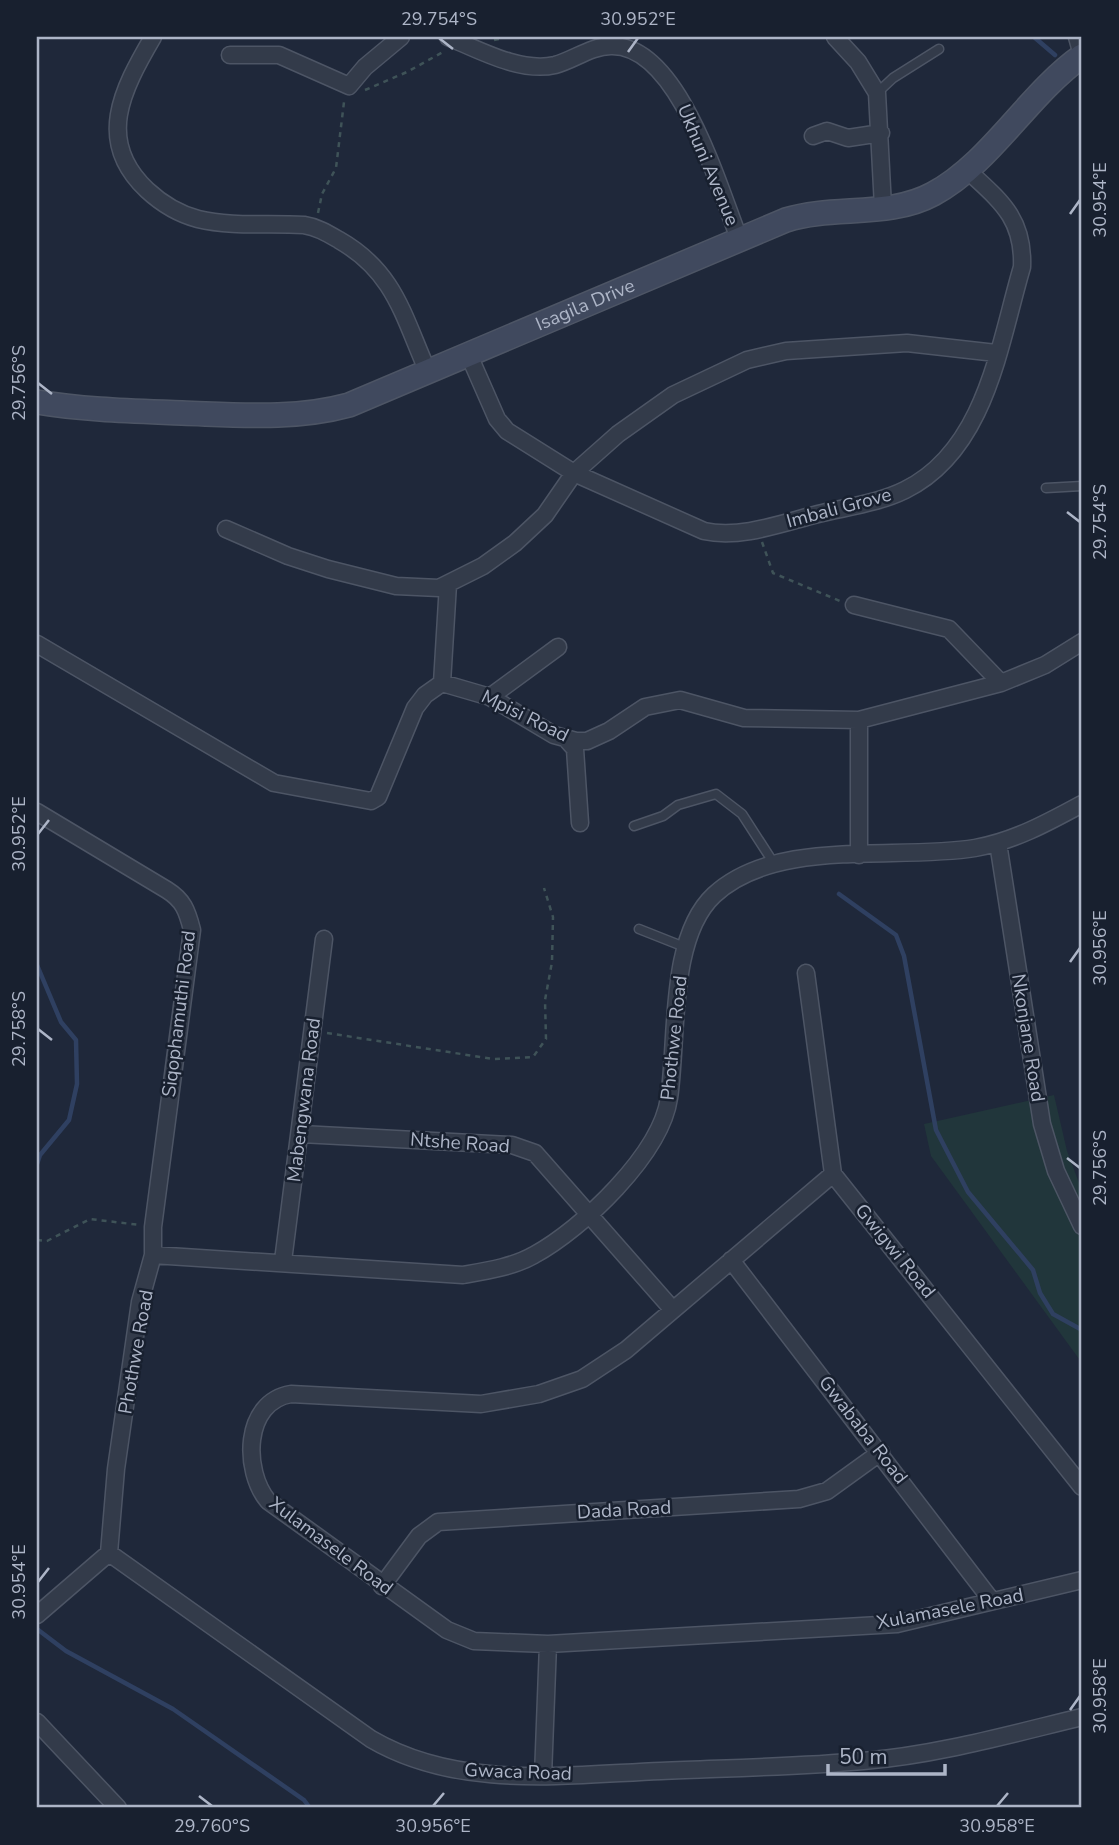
<svg xmlns="http://www.w3.org/2000/svg" width="1119" height="1845" font-family="'Nunito Sans',sans-serif">
  <style>
    .green { fill: #21363b }
    .lines { fill: none; stroke-linecap: round; stroke-linejoin: round }
    .stream { stroke: #2f4061; stroke-width: 4.5 }
    .lane-casing { stroke: #4d5565; stroke-width: 11 }
    .street-casing { stroke: #4d5565; stroke-width: 19 }
    .secondary-casing { stroke: #4d5565; stroke-width: 26 }
    .path { stroke: #3f5358; stroke-width: 2.5; stroke-dasharray: 5 5; stroke-linecap: butt }
    .lane { stroke: #333b4a; stroke-width: 8 }
    .street { stroke: #333b4a; stroke-width: 16 }
    .secondary { stroke: #40495e; stroke-width: 23 }
    .ticks { fill: none; stroke: #adb5c7; stroke-width: 2.5 }
    .labels { text-anchor: middle; dominant-baseline: central; stroke-width: 5; stroke-linejoin: round; paint-order: stroke }
    .street-label { font-size: 19px; fill: #adb5c7; stroke: #18202f }
    .neatline { fill: none; stroke: #adb5c7; stroke-width: 2.5 }
    .ticks-label { font-size: 18px; text-anchor: middle; fill: #adb5c7 }
  </style>
  <rect width="100%" height="100%" fill="#1f283a"/>
  <path class="green" d="M1054 1095 1067 1151 1082 1191V1363L931 1156 924 1124Z"/>
  <g class="lines">
    <path class="stream" d="M1034 37 1055 55
      M839 894 896 935 904 956 936 1130 968 1192 1033 1270 1040 1293 1053 1314 1082 1330
      M37 965 61 1022 76 1040 77 1084 69 1120 40 1155 37 1164
      M37 1629 66 1651 173 1709 304 1800 310 1808"/>
    <g class="lane-casing">
      <path id="lane" d="M877 93 893 78 939 49
        M1046 488 1082 486
        M634 826 663 816 678 805 716 794 742 814 773 862
        M639 929 687 948"/>
    </g>
    <g class="street-casing">
      <path id="street" d="M153 37C122 90 95 141 147 190 161 203 179 214 198 219 231 227 270 223 304 225 317 227 327 233 339 240 395 272 403 316 428 372
        M448 37C479 50 521 73 555 65 574 60 591 46 611 46 679 44 719 189 740 241
        M835 37 858 62 877 93 883 207
        M1077 37 1082 55
        M230 55H279L349 86 365 67 401 37
        M813 136 827 131 848 138 881 133
        M468 353 497 419 507 431 574 473 704 531C741 539 782 523 818 514 846 507 879 503 905 490 986 450 999 345 1022 267 1024 217 999 200 966 169
        M226 529 288 556 328 569 396 586 439 588 483 566 515 543 545 515 574 473 618 434 673 395 747 360 786 351 907 343 996 353
        M854 605 949 629 1001 683
        M37 644 274 783 371 801 378 797 415 708 425 695 442 683 490 697 554 735 576 741H587L609 731 645 707 680 700 744 718 859 720 1001 683 1045 665 1082 642
        M442 683 448 584
        M490 697 558 647
        M859 720V855
        M567 740 575 749 580 823
        M37 812 167 890C183 900 187 910 192 930L153 1227V1255
        M998 843 1042 1124 1056 1171 1082 1226
        M806 973 833 1174 1082 1487
        M301 1134 512 1145 535 1153 673 1310
        M833 1174 626 1350 582 1379 539 1394 481 1404 291 1394C243 1402 243 1471 268 1501L447 1630 474 1641 548 1644 897 1624 1082 1580
        M731 1260 992 1601
        M283 1261 324 939
        M109 1553 116 1469 140 1302 153 1255 463 1275C486 1271 513 1267 534 1255 582 1229 661 1154 669 1098 678 1039 668 938 714 895 776 837 896 861 975 848 1014 841 1047 823 1082 804
        M109 1553 371 1739C458 1790 564 1775 661 1771 729 1768 796 1767 863 1761 937 1755 1011 1734 1082 1717
        M382 1586 419 1536 438 1522 799 1499 827 1491 881 1452
        M37 1615 109 1553
        M37 1722 118 1808
        M543 1776 548 1644"/>
    </g>
    <g class="secondary-casing">
      <g id="secondary">
        <path id="s1" d="M37 402C85 410 134 411 182 413 240 415 294 420 349 405L786 220C833 205 889 218 933 194 991 163 1028 94 1082 56"/>
      </g>
    </g>
    <path class="path" d="M494 40 504 38
      M365 90 407 72 443 52
      M318 213 322 194 336 168 344 102
      M762 542 773 573 840 601
      M327 1033 493 1059 533 1057 546 1039 545 1000 552 962 553 917 544 888
      M37 1240 47 1241 90 1219 140 1225"/>
    <use href="#lane" class="lane"/>
    <use href="#street" class="street"/>
    <use href="#secondary" class="secondary"/>
  </g>
  <path class="ticks" d="M439 38 453 49M628 52 638 38M1070 214 1080 200M38 383 52 394M1067 512 1080 522M38 834 49 820M1070 962 1080 948M38 1029 52 1040M1067 1158 1080 1168M38 1582 49 1568M1070 1710 1080 1696M199 1796 212 1806M433 1806 444 1793M997 1806 1008 1793"/>
  <g class="labels">
    <g class="street-label">
      <text transform="translate(708 165) rotate(67)">Ukhuni Avenue</text>
      <text stroke="none"><textPath href="#s1" startOffset="570">Isagila Drive</textPath></text>
      <text transform="translate(839 508) rotate(-15)">Imbali Grove</text>
      <text transform="translate(525 716) rotate(26)">Mpisi Road</text>
      <text transform="translate(179 1014) rotate(-83)">Siqophamuthi Road</text>
      <text transform="translate(674 1038) rotate(-84)">Phothwe Road</text>
      <text transform="translate(1028 1038) rotate(81)">Nkonjane Road</text>
      <text transform="translate(304 1100) rotate(-83)">Mabengwana Road</text>
      <text transform="translate(460 1143) rotate(4)">Ntshe Road</text>
      <text transform="translate(895 1251) rotate(51)">Gwigwi Road</text>
      <text transform="translate(136 1352) rotate(-80)">Phothwe Road</text>
      <text transform="translate(863 1430) rotate(52)">Gwababa Road</text>
      <text transform="translate(624 1510) rotate(-3)">Dada Road</text>
      <text transform="translate(331 1546) rotate(37)">Xulamasele Road</text>
      <text transform="translate(950 1609) rotate(-11)">Xulamasele Road</text>
      <text transform="translate(518 1772) rotate(2)">Gwaca Road</text>
    </g>
  </g>
  <rect width="1119" height="1845" fill="none" stroke="#18202f" stroke-width="77"/>
  <path d="M828 1764v10h117v-10" fill="none" stroke="#adb5c7" stroke-width="3.5"/>
  <text x="839" y="1764" font-size="21" fill="#adb5c7" stroke="#18202f" stroke-width="5" paint-order="stroke">50 m</text>
  <rect x="38" y="38" width="1042" height="1768" class="neatline"/>
  <g class="ticks-label">
    <text x="439" y="25">29.754°S</text>
    <text x="638" y="25">30.952°E</text>
    <text transform="translate(1100 200) rotate(-90)" y="6">30.954°E</text>
    <text transform="translate(19 383) rotate(-90)" y="6">29.756°S</text>
    <text transform="translate(1100 522) rotate(-90)" y="6">29.754°S</text>
    <text transform="translate(19 834) rotate(-90)" y="6">30.952°E</text>
    <text transform="translate(1100 948) rotate(-90)" y="6">30.956°E</text>
    <text transform="translate(19 1029) rotate(-90)" y="6">29.758°S</text>
    <text transform="translate(1100 1168) rotate(-90)" y="6">29.756°S</text>
    <text transform="translate(19 1582) rotate(-90)" y="6">30.954°E</text>
    <text transform="translate(1100 1696) rotate(-90)" y="6">30.958°E</text>
    <text x="212" y="1832">29.760°S</text>
    <text x="433" y="1832">30.956°E</text>
    <text x="997" y="1832">30.958°E</text>
  </g>
</svg>
